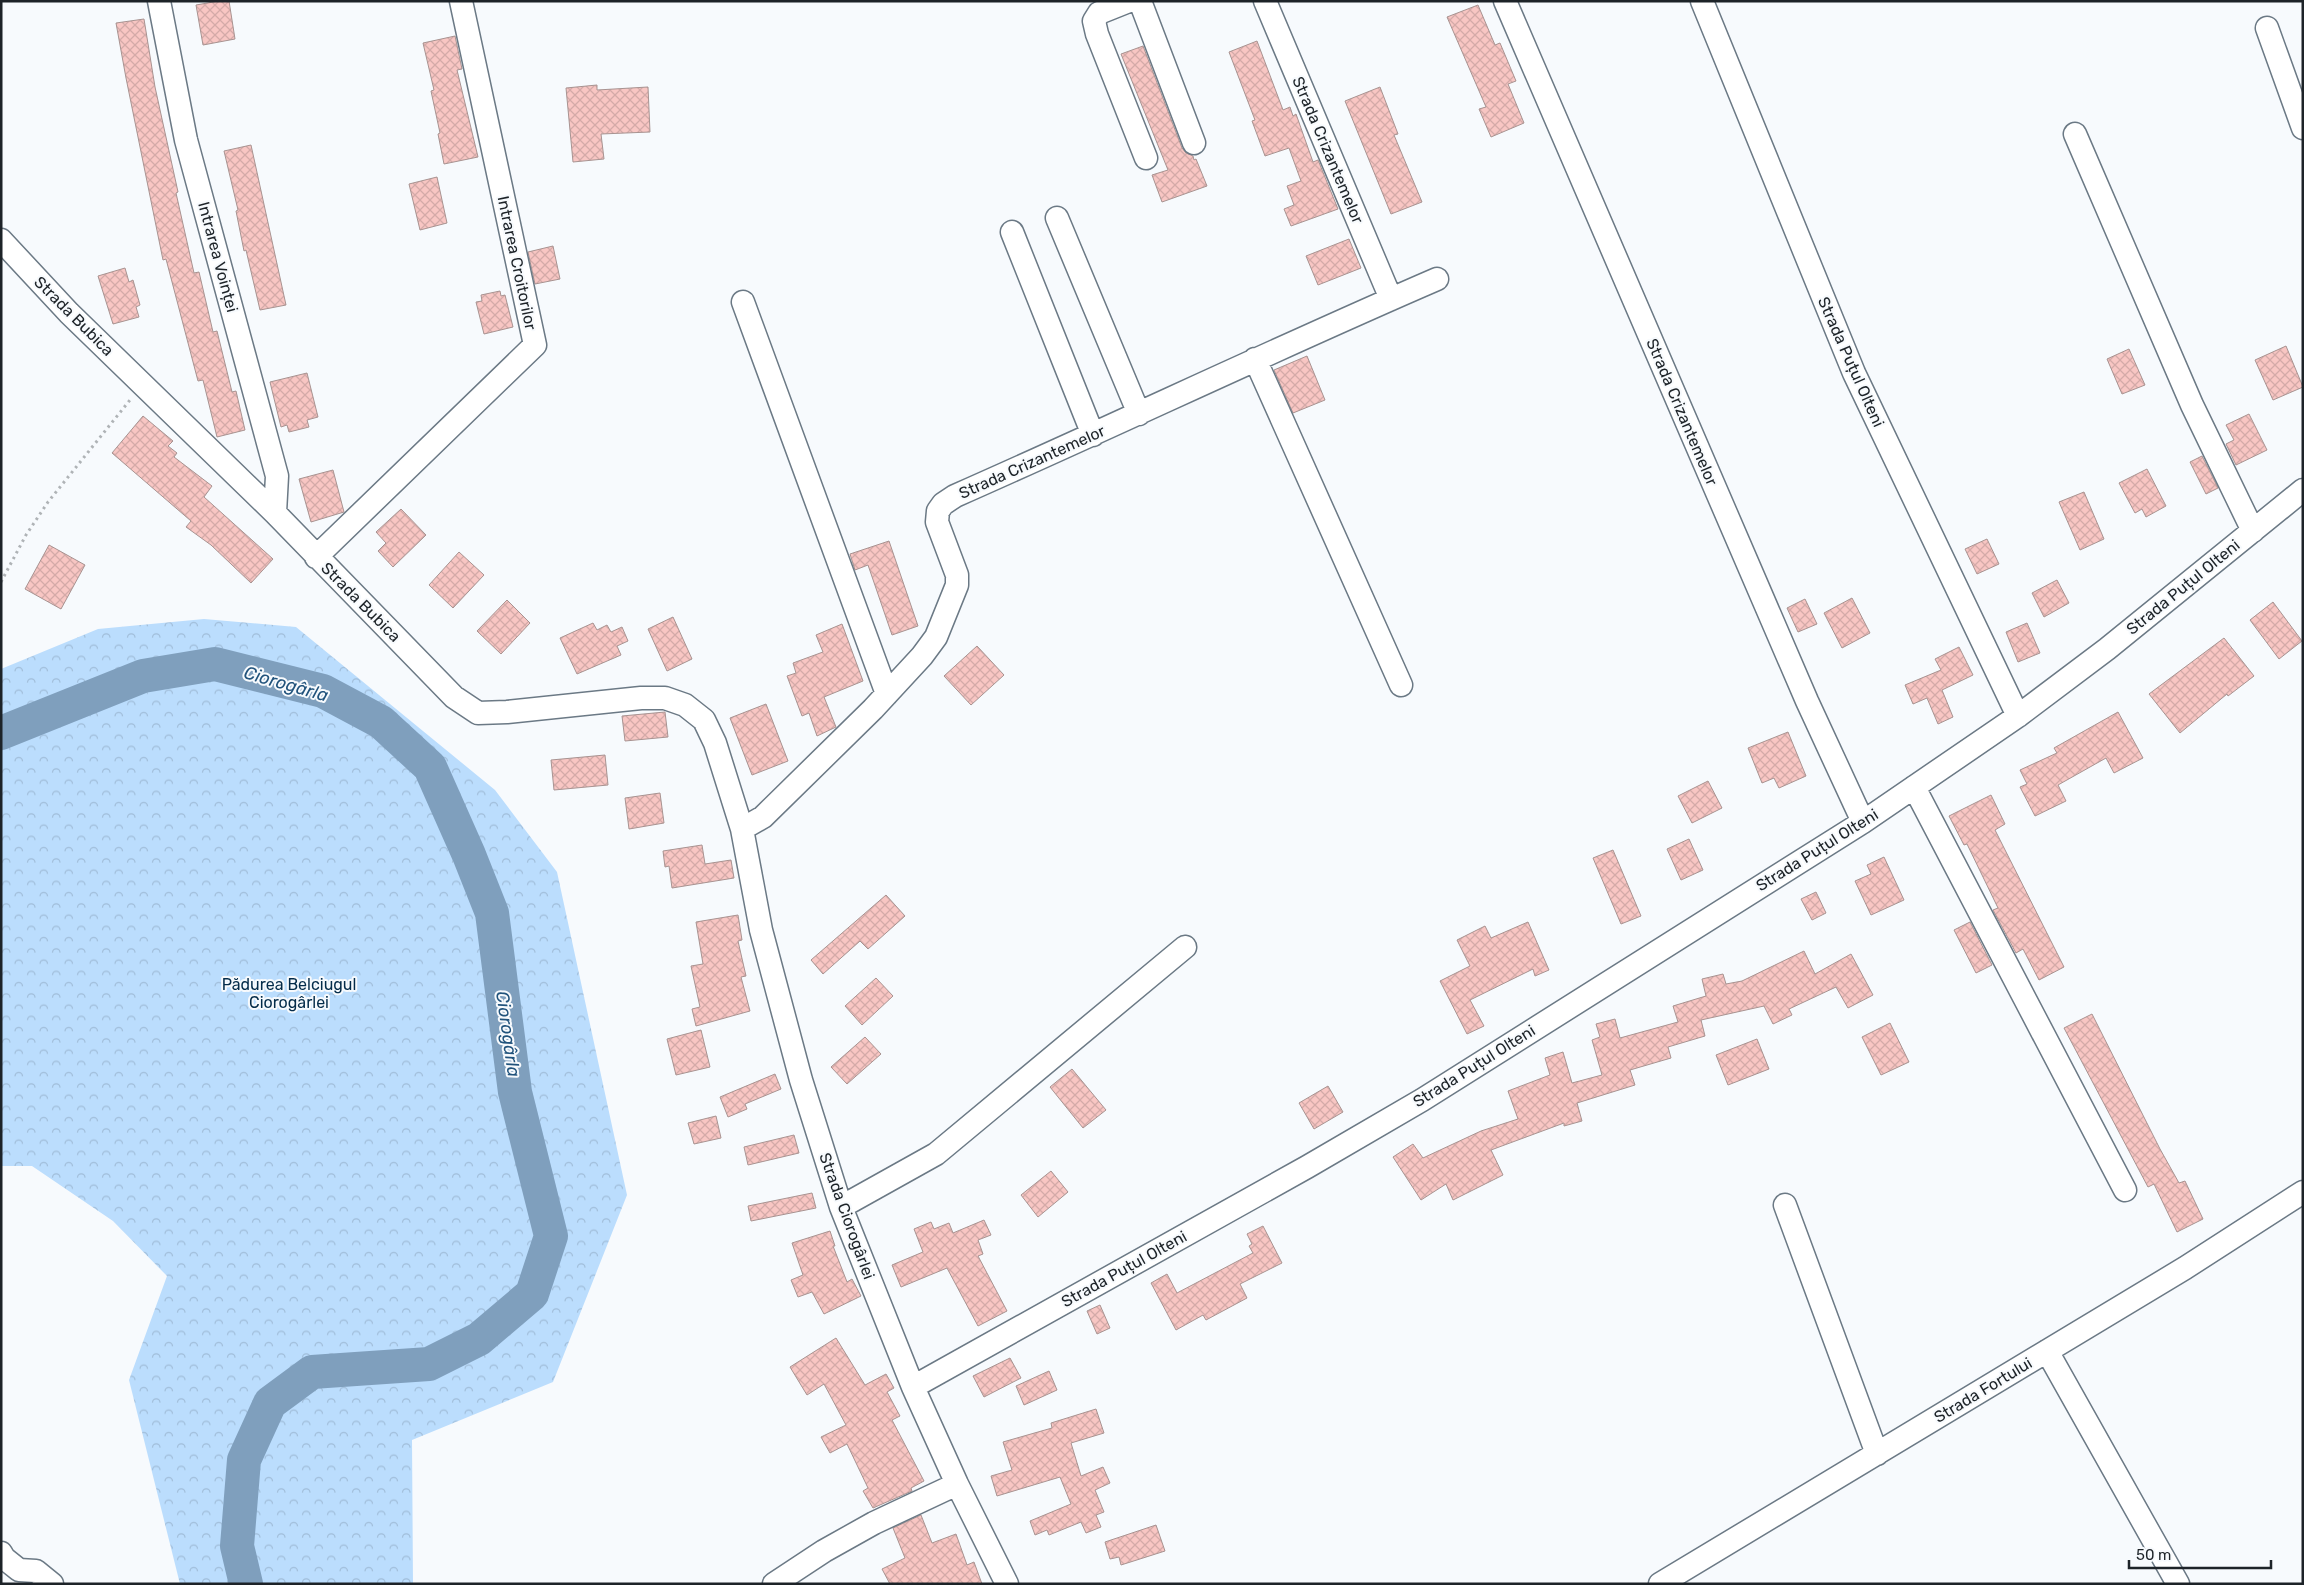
<svg xmlns="http://www.w3.org/2000/svg" width="2304" height="1585" font-family="Rubik,sans-serif">
  <style>
    .forest { fill: url(#forest-crowns) }
    .lines { fill: none; stroke-linecap: round; stroke-linejoin: round }
    .river { stroke: #7f9fbd; stroke-width: 34 }
    .building { fill: url(#building-cross-hatch); stroke: #a89391 }
    .minor-casing { stroke: #6b7985; stroke-width: 25 }
    .path { stroke: #afb3b6; stroke-width: 3; stroke-dasharray: 2.5 4; stroke-linecap: butt }
    .minor { stroke: #fff; stroke-width: 22 }
    .labels { text-anchor: middle; dominant-baseline: central; stroke-width: 4; stroke-linejoin: round; paint-order: stroke }
    .street-label { font-size: 16px; fill: #1d2328; stroke: #f7fafd }
    .park-label { font-size: 16px; fill: #042c4a; stroke: #f7fafd }
    .water-label { font-size: 18px; font-style: italic; fill: #21537c; stroke: #f7fafd }
  </style>
  <defs>
    <pattern id="forest-crowns" width="20" height="18" patternUnits="userSpaceOnUse" patternTransform="scale(1.25)"><rect width="20" height="18" fill="#bbddfd"/><path d="M2 6a3 3 0 1 1 6 0M12 15a3 3 0 1 1 6 0" fill="none" stroke="#a0bdd9"/></pattern>
    <pattern id="building-cross-hatch" width="8" height="8" patternUnits="userSpaceOnUse" patternTransform="scale(1.25)"><rect width="8" height="8" fill="#f8c6c3"/><path d="M0 0l8 8M0 8l8-8" fill="none" stroke="#d4aaa8"/></pattern>
  </defs>
  <rect width="100%" height="100%" fill="#f7fafd"/>
  <path class="forest" d="M204 619 296 627 495 790 557 872 627 1195 553 1382 412 1440 413 1584H180L129 1380 167 1276 113 1221 32 1166H1V669L98 629Z"/>
  <g class="lines">
    <path class="river" d="M1 733 143 676 215 664 323 691 381 722 430 767 469 855 492 913 515 1092 551 1236 532 1294 479 1339 429 1364 312 1372 270 1403 244 1460 237 1546 246 1584"/>
  </g>
  <path class="building" d="M219 1H229L235 39 203 45 196 5Z
    M1478 5 1495 45 1500 43 1516 81 1508 84 1524 123 1491 137 1479 109 1486 107 1447 17Z
    M144 19 155 87 178 192 176 193 194 273 199 272 213 332 217 331 232 392 236 391 245 430 217 437 203 380 198 381 166 259 163 260 126 78 116 23Z
    M455 36 462 69 457 70 478 157 444 164 438 134 440 133 431 91 434 90 423 43Z
    M1257 41 1283 110 1290 107 1293 116 1296 114 1313 162 1318 160 1338 209 1291 226 1284 209 1294 205 1287 186 1301 181 1289 148 1265 156 1252 121 1255 120 1229 52Z
    M1143 46 1182 148 1186 153 1193 156 1194 160 1196 159 1207 186 1162 202 1152 175 1168 170 1121 54Z
    M597 85V90L648 87 650 132 601 134 604 159 573 162 566 88Z
    M1380 87 1398 134 1394 135 1422 202 1391 214 1345 101Z
    M251 145 286 305 260 310 246 250 244 251 236 211 238 210 224 151Z
    M437 177 447 223 420 230 409 184Z
    M1349 239 1361 268 1318 285 1306 256Z
    M553 246 560 279 535 284 528 252Z
    M125 268 129 282 133 280 140 305 136 307 139 317 113 324 98 276Z
    M500 291 501 296 505 295 513 327 484 334 476 302 482 301 481 295Z
    M2286 346 2303 387 2273 400 2255 360Z
    M2129 349 2145 385 2122 394 2107 359Z
    M1307 356 1325 400 1293 413 1274 370Z
    M307 373 318 417 307 420 309 427 289 432 287 425 281 427 270 382Z
    M2249 414 2267 450 2236 465 2226 444 2234 440 2226 425Z
    M143 416 173 441 168 446 177 453 174 457 212 486 204 497 273 559 251 583 211 545 186 527 191 521 112 453Z
    M2202 456 2218 488 2206 494 2190 462Z
    M2147 469 2166 506 2146 517 2142 509 2135 513 2119 483Z
    M333 470 344 512 311 522 299 479Z
    M2084 492 2104 539 2080 550 2059 502Z
    M401 509 426 535 393 567 378 551 386 543 376 532Z
    M1987 539 1999 564 1977 574 1965 549Z
    M889 541 918 626 892 635 868 565 855 570 850 554Z
    M49 545 85 565 61 609 25 589Z
    M459 552 484 575 453 608 429 585Z
    M2057 580 2069 603 2044 617 2032 593Z
    M1852 598 1870 633 1842 648 1824 613Z
    M1805 599 1817 624 1798 632 1787 608Z
    M507 600 530 623 501 654 477 631Z
    M2273 602 2302 641 2279 659 2250 620Z
    M673 617 692 659 667 671 648 629Z
    M593 623 597 630 607 625 611 632 622 627 628 641 617 646 621 655 577 674 560 638Z
    M2027 623 2040 653 2018 662 2006 632Z
    M842 624 863 681 824 697 836 727 817 736 809 713 802 716 787 676 796 673 793 663 823 652 816 635Z
    M2224 638 2254 676 2228 696 2227 694 2180 733 2149 694Z
    M977 646 1004 675 971 705 944 676Z
    M1959 647 1973 675 1942 690 1953 717 1938 724 1927 698 1913 704 1905 685 1941 670 1935 659Z
    M766 704 788 761 752 775 730 718Z
    M665 712 668 737 625 741 622 716Z
    M2118 712 2143 758 2114 773 2106 758 2058 785 2066 801 2035 816 2020 787 2027 784 2020 770 2057 753 2054 748Z
    M1788 732 1806 776 1779 788 1774 778 1762 783 1748 748Z
    M605 755 608 785 554 790 551 760Z
    M1708 781 1722 808 1692 823 1678 796Z
    M660 793 664 823 629 829 625 798Z
    M1991 795 2005 824 1995 830 2064 967 2039 980 2023 949 2016 953 1993 910 1998 908 1967 844 1964 845 1949 816Z
    M1689 839 1703 870 1681 880 1667 849Z
    M702 845 705 864 731 860 734 878 672 888 669 866 665 867 663 851Z
    M1613 850 1641 916 1621 924 1593 858Z
    M1884 857 1904 900 1871 915 1855 881 1871 874 1867 865Z
    M1816 892 1826 913 1812 920 1801 899Z
    M886 895 905 916 868 949 860 941 823 974 811 960Z
    M738 915 742 940 738 941 746 976 741 977 750 1011 696 1026 692 1009 700 1007 691 966 703 964 696 922Z
    M1528 922 1549 970 1535 976 1533 969 1470 1000 1484 1026 1467 1034 1440 981 1470 966 1457 940 1485 926 1491 938Z
    M1970 922 1992 965 1976 973 1954 930Z
    M1804 951 1815 974 1851 954 1873 995 1848 1008 1836 987 1789 1009 1792 1015 1773 1024 1764 1006 1701 1020 1705 1036 1668 1047 1671 1058 1630 1070 1635 1085 1577 1103 1582 1121 1564 1126V1123L1491 1150 1503 1175 1453 1200 1446 1184 1421 1200 1393 1157 1413 1144 1423 1158 1481 1131 1518 1119 1508 1091 1550 1075 1545 1058 1563 1052 1572 1083 1602 1075 1592 1040 1600 1037 1596 1024 1615 1019 1620 1038 1678 1022 1673 1006 1706 996 1702 979 1723 974 1726 984 1742 981Z
    M876 978 893 996 862 1025 845 1006Z
    M2092 1014 2160 1149 2179 1183 2185 1181 2203 1219 2177 1232 2154 1184 2148 1187 2064 1028Z
    M1890 1023 1909 1062 1881 1075 1862 1037Z
    M701 1030 710 1067 676 1075 667 1039Z
    M865 1037 881 1054 847 1084 831 1067Z
    M1757 1039 1769 1069 1728 1085 1716 1055Z
    M1072 1069 1106 1110 1083 1128 1050 1087Z
    M775 1074 781 1089 745 1104 747 1109 728 1117 720 1097Z
    M1328 1086 1343 1112 1314 1129 1299 1103Z
    M716 1116 721 1138 694 1144 688 1123Z
    M794 1135 799 1153 748 1165 744 1147Z
    M1051 1171 1068 1192 1038 1217 1021 1195Z
    M812 1193 816 1208 751 1221 748 1206Z
    M984 1220 991 1235 978 1240 983 1254 978 1256 1007 1311 978 1326 947 1268 901 1287 892 1265 923 1252 914 1229 931 1222 934 1229 949 1223 953 1233Z
    M1263 1226 1282 1263 1240 1284 1247 1298 1206 1320 1203 1315 1176 1330 1151 1283 1167 1274 1177 1293 1253 1253 1249 1246 1252 1244 1247 1234Z
    M830 1231 835 1246H833L847 1282 852 1279 861 1296 824 1314 812 1292 798 1297 791 1280 803 1275 792 1243Z
    M1100 1305 1110 1328 1097 1334 1087 1311Z
    M836 1338 865 1385 886 1374 894 1388 887 1392 900 1416 892 1420 924 1481 911 1488 912 1491 873 1508 863 1491 868 1488 847 1444 830 1453 821 1437 846 1425 824 1384 807 1395 790 1367Z
    M1010 1358 1021 1378 984 1397 973 1376Z
    M1049 1371 1057 1390 1024 1405 1016 1386Z
    M1096 1409 1104 1433 1071 1443 1081 1476 1103 1467 1110 1483 1095 1490 1104 1512 1096 1515 1101 1527 1086 1533 1081 1522 1049 1535 1047 1530 1035 1535 1030 1521 1071 1504 1060 1477 997 1496 991 1476 1012 1470 1003 1442 1052 1428 1051 1423Z
    M921 1515 932 1543 956 1534 967 1565 974 1562 982 1584H890L882 1569 905 1558 893 1528Z
    M1156 1525 1165 1551 1121 1565 1119 1557 1110 1559 1105 1542Z"/>
  <g class="lines">
    <g class="minor-casing">
      <path id="minor" d="M159 1 186 140 277 476 275 513
        M1129 1 1099 13 1094 21 1097 34 1146 158
        M1140 1 1194 143
        M1265 1 1391 299
        M1505 1 1807 701 1863 822
        M1702 1 1854 373 2018 716
        M2267 28 2303 128
        M2075 134 2192 405 2253 531
        M1057 218 1139 414
        M1012 232 1093 435
        M1 240 69 313 275 513 454 697 478 713 507 712 641 698H665L685 705 704 720 715 743 742 829 761 930 801 1080 841 1207 913 1387 957 1484 1007 1584
        M743 302 887 694
        M1255 359 1401 685
        M316 557 535 345 461 1
        M1914 787 2125 1190
        M742 829 763 817 873 709 922 656 936 637 957 585V575L937 522 938 511 943 504 955 496C1116 425 1275 349 1437 279
        M1785 1205 1877 1454
        M841 1207 936 1154 1185 947
        M2047 1351 2178 1584
        M913 1387 1307 1167 1422 1100 1863 822 2018 716 2107 649 2303 490
        M1 1553 4 1558 19 1570 36 1571 52 1584
        M774 1584 824 1551 874 1523 957 1484
        M1660 1584 2185 1268 2303 1192"/>
    </g>
    <path class="path" d="M1 582 26 535 48 502 130 400"/>
    <use href="#minor" class="minor"/>
  </g>
  <g class="labels">
    <g class="street-label">
      <text transform="translate(1328 150) rotate(67)">Strada Crizantemelor</text>
      <text transform="translate(218 257) rotate(75)">Intrarea Voinței</text>
      <text transform="translate(517 263) rotate(78)">Intrarea Croitorilor</text>
      <text transform="translate(74 316) rotate(45)">Strada Bubica</text>
      <text transform="translate(1851 362) rotate(66)">Strada Puțul Olteni</text>
      <text transform="translate(1682 412) rotate(67)">Strada Crizantemelor</text>
      <text transform="translate(1032 462) rotate(-24)">Strada Crizantemelor</text>
      <text transform="translate(2183 587) rotate(-39)">Strada Puțul Olteni</text>
      <text transform="translate(361 602) rotate(45)">Strada Bubica</text>
      <text transform="translate(1817 850) rotate(-32)">Strada Puțul Olteni</text>
      <text transform="translate(1474 1066) rotate(-32)">Strada Puțul Olteni</text>
      <text transform="translate(847 1216) rotate(70)">Strada Ciorogârlei</text>
      <text transform="translate(1124 1269) rotate(-29)">Strada Puțul Olteni</text>
      <text transform="translate(1983 1390) rotate(-31)">Strada Fortului</text>
    </g>
    <g class="park-label">
      <text x="289" y="984">Pădurea Belciugul<tspan x="289" dy="18">Ciorogârlei</tspan></text>
    </g>
    <g class="water-label">
      <text transform="translate(286 684) rotate(16)">Ciorogârla</text>
      <text transform="translate(508 1034) rotate(82)">Ciorogârla</text>
    </g>
  </g>
  <rect width="2304" height="1585" fill="none" stroke="#1d2328" stroke-width="5"/>
  <path d="M2129 1560v8h142v-8" fill="none" stroke="#1d2328" stroke-width="2.5"/>
  <text x="2136" y="1560" font-size="15" fill="#1d2328" stroke="#f7fafd" stroke-width="4" paint-order="stroke">50 m</text>
</svg>
